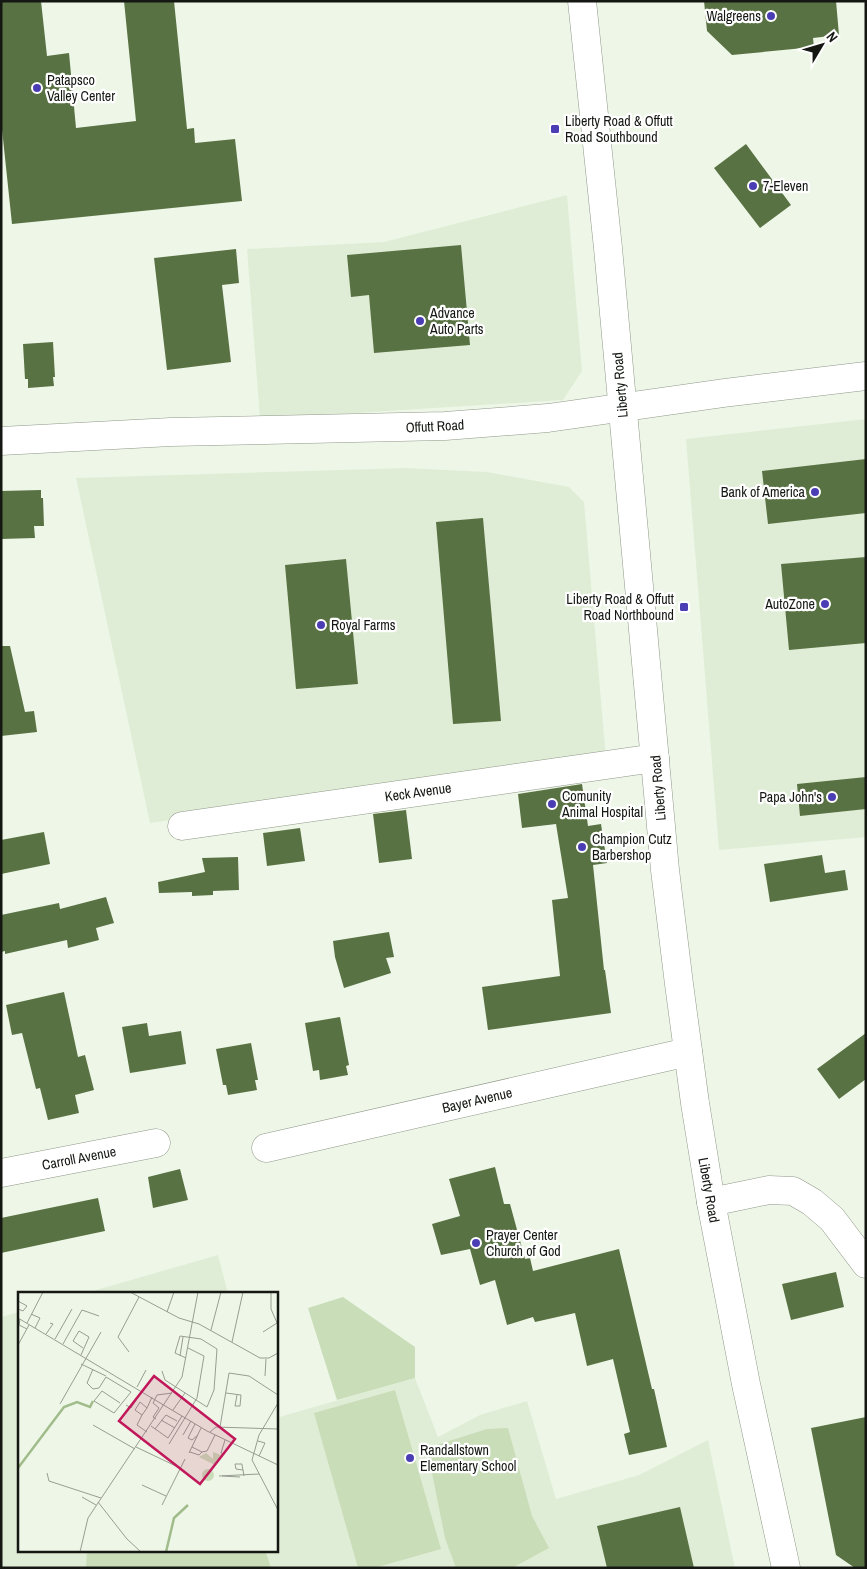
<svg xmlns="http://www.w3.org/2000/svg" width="867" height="1569" font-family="'Archivo Narrow',sans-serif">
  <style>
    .built { fill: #e0edd6 }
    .green { fill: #c8ddb8 }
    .building { fill: #597244 }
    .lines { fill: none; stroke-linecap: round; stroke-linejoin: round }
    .minor-casing { stroke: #8f9889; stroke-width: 29 }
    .tertiary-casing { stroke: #8f9889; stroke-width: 29 }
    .primary-casing { stroke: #8f9889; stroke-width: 29 }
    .minor { stroke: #fff; stroke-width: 28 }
    .tertiary { stroke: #fff; stroke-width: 28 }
    .primary { stroke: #fff; stroke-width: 28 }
    .poi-dot { fill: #4b3eb4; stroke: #fff; stroke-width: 2 }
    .labels { text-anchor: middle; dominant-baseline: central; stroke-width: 4.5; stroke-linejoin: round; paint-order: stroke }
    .poi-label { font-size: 14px; fill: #141712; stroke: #fff; text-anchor: start }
    .street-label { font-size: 14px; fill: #141712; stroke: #fff }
    .inset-river { fill: none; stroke: #a1bc8b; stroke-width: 2.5 }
    .inset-road { fill: none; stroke: #979d92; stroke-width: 1 }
    .view { fill: #c2185b; fill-opacity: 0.15; stroke: #c2185b; stroke-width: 2.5 }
    .inset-edge { fill: none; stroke: #141712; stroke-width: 2.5 }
  </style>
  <rect width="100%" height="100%" fill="#eef7e7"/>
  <path class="built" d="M567 195 582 371 563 400 260 419 247 249 384 242Z
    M866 419V837L719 850 686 439Z
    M406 468 487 472 569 487 584 502 606 759 150 823 76 478Z
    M218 1255 228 1293H86Z
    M19 1312V1550H276V1418L415 1378 438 1437 480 1415 527 1401 556 1499 639 1475 708 1440 735 1568H1V1317Z"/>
  <path class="green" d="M343 1297 415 1347V1378L337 1400 308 1308Z
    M395 1390 441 1549 374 1568H358L314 1413Z
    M508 1428 532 1516 549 1548 512 1568H456L445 1538 427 1448 487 1429Z
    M87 1550H265L271 1568H86Z"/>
  <path class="building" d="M1 1H41L47 56 69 53 76 128 136 121 124 1H174L187 129 194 128 195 143 235 139 242 201 12 224 1 120Z
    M704 1H836L839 35 813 38 814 47 732 55 707 31Z
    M746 144 791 205 760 228 714 168Z
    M461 245 470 345 374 353 369 295 351 297 347 255Z
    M236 249 239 283 222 285 231 362 167 370 154 258Z
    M53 342 55 377H53L54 386 28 388V379H25L23 344Z
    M866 459V513L768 524 762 471Z
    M41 490V498H43L44 526H34L35 538 1 539V491Z
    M483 518 501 721 453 724 436 522Z
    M866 557V643L789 650 781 564Z
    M346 559 358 684 296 689 285 565Z
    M1 646H10L25 712 34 711 37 732 1 736Z
    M866 777V809L800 816 797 784Z
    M582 784 588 826 601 824 607 863 593 865 604 970H605L611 1013 488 1030 482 987 560 976 552 900 568 898 556 824 522 828 518 794Z
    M406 810 412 859 379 863 373 814Z
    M300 828 305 861 267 866 263 833Z
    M44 832 50 864 1 874V840Z
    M822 855 825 873 845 870 848 890 770 902 764 864Z
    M238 857 239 890 213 891V895L192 896V892L159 893 158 882 205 872 202 858Z
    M106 897 114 923 96 928 99 940 68 948 67 940 5 954V951L1 952V915L59 903 60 909Z
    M389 932 394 957 386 958 391 973 344 988 335 957 333 941Z
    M64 992 78 1057 85 1055 94 1090 75 1095 79 1113 48 1120 40 1088 36 1089 22 1033 12 1035 6 1005Z
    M340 1017 349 1065 346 1066 348 1075 320 1080 319 1070 313 1071 305 1023Z
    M147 1023 149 1036 181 1031 186 1064 130 1073 122 1027Z
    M866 1033V1079L839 1099 817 1069Z
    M251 1043 258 1080H255L257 1090 228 1095 226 1085H223L216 1049Z
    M495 1167 504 1204H510L525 1259 530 1258 533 1271 619 1249 652 1389H654L667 1447 629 1455 624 1434 630 1432 613 1359 587 1366 575 1313 535 1322 533 1317 507 1325 495 1280 480 1285 470 1249 441 1255 432 1224 460 1216 449 1179Z
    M180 1169 188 1200 153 1208 148 1177Z
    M98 1198 105 1231 1 1253V1218Z
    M836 1272 844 1307 791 1320 782 1284Z
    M866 1417V1568H855L836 1555 811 1428Z
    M680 1507 694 1568H607L597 1526Z"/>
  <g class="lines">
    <g class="minor-casing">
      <path id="minor" d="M182 826 655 758
        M266 1148 688 1052
        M1 1173 156 1143
        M711 1202 769 1190 793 1191 812 1202 832 1219 866 1264"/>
    </g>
    <g class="tertiary-casing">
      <path id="tertiary" d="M1 441 171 432 445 426 548 418 724 393 866 376"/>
    </g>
    <g class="primary-casing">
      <path id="primary" d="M582 1 608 248 665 870 679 984 695 1103 711 1202 746 1384 786 1568"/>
    </g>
    <use href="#minor" class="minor"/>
    <use href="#tertiary" class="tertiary"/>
    <use href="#primary" class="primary"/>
  </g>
  <g class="poi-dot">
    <circle cx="771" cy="16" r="5"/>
    <circle cx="37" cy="88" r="5"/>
    <rect x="550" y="124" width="10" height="10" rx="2.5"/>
    <circle cx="753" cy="186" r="5"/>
    <circle cx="420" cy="321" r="5"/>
    <circle cx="815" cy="492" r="5"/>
    <circle cx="825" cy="604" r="5"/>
    <rect x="679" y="602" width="10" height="10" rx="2.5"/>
    <circle cx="321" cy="625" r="5"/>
    <circle cx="832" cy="797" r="5"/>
    <circle cx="552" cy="804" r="5"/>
    <circle cx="582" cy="847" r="5"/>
    <circle cx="476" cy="1243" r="5"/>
    <circle cx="410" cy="1458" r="5"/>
  </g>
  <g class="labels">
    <g class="poi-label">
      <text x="761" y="16" text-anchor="end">Walgreens</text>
      <text x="47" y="80">Patapsco<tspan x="47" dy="16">Valley Center</tspan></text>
      <text x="565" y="121">Liberty Road &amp; Offutt<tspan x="565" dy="16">Road Southbound</tspan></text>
      <text x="763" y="186">7-Eleven</text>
      <text x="430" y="313">Advance<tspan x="430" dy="16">Auto Parts</tspan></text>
      <text x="805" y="492" text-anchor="end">Bank of America</text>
      <text x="674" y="599" text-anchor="end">Liberty Road &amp; Offutt<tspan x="674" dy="16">Road Northbound</tspan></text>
      <text x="815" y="604" text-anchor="end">AutoZone</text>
      <text x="331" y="625">Royal Farms</text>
      <text x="562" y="796">Comunity<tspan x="562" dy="16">Animal Hospital</tspan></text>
      <text x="822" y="797" text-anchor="end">Papa John's</text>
      <text x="592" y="839">Champion Cutz<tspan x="592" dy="16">Barbershop</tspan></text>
      <text x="486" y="1235">Prayer Center<tspan x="486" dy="16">Church of God</tspan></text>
      <text x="420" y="1450">Randallstown<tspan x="420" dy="16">Elementary School</tspan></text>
    </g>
    <g class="street-label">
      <text transform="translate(620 385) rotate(-95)">Liberty Road</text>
      <text transform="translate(435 426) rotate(-3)">Offutt Road</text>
      <text transform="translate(658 788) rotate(-95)">Liberty Road</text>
      <text transform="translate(418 792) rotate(-8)">Keck Avenue</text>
      <text transform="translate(477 1100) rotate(-13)">Bayer Avenue</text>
      <text transform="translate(79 1158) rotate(-11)">Carroll Avenue</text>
      <text transform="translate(709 1190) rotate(80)">Liberty Road</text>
    </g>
  </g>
  <g transform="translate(18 1292)">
    <rect width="260" height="260" fill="#eef7e7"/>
    <path d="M195 160 203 163 197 173 181 165 188 161 195 167ZM184 183a6 6 0 1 1 12 0a6 6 0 1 1-12 0Z" fill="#c8ddb8"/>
    <path class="inset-river" d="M0 176 46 115 59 110 72 115 75 109M148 260 156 226 170 213"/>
    <path class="inset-road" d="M112 0 161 26 181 32 242 66H251L260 61M253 0V17L260 33M0 9 9 14 5 19 0 17M149 20 156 0M13 22 22 26 17 36M0 26 189 139 260 173M2 27 1 33 9 37M9 31 25 0M193 38 203 0M245 40 259 31M28 42 35 32 32 31M37 47 54 17M214 50 225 0M45 52 64 18 81 24M0 53 11 33M111 60 100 45 121 5M63 63 71 45 61 39 55 49 65 56M162 64 165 45M63 72 88 84M75 77 69 91 75 97 81 96 88 85 113 100 96 121 76 109 84 99 102 111M144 79 147 88 189 115 196 98 199 57 183 47 162 44 157 61 168 66M247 84 248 67M119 95 128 78M208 101 223 103 222 114H217L219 103M260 111 241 143 234 168 260 218M42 112 83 40M108 113 113 116 123 100M129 116 122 110 117 118 124 123 129 116 134 105M155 118 167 101M124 123 119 133 129 140M138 127 135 125 141 116 135 111 139 103 154 101M143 128 157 136M177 132 170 146 174 148 180 143M75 133 117 157M133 134 150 146 164 124M202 135 211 81 231 84 260 103M137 137 148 123 159 129M192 140 198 135 260 137M165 143 173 129M240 149 247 151 241 164M151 152 179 106 186 64 170 56M118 155 162 176M172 160 181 163 184 160 174 155M184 160 189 159 197 143M171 161 183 136M206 162 203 161 207 148M225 178 218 177 217 172H224V173L225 178 226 184M29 181 31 189 83 206M201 184 241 182M204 184 222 185M124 193 148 204M64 205 78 213M80 210 109 247 123 260M144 213 167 167M62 260 70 226 164 85 180 0"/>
    <path class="view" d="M136 84 217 147 182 192 101 129Z"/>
    <rect width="260" height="260" class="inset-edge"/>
  </g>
  <rect width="867" height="1569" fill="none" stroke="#141712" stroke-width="5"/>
  <g transform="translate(822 45) rotate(52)" stroke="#ffffff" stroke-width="4" paint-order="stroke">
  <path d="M0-4L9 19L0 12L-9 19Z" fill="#141712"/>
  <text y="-8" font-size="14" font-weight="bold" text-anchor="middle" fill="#141712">N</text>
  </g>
</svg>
